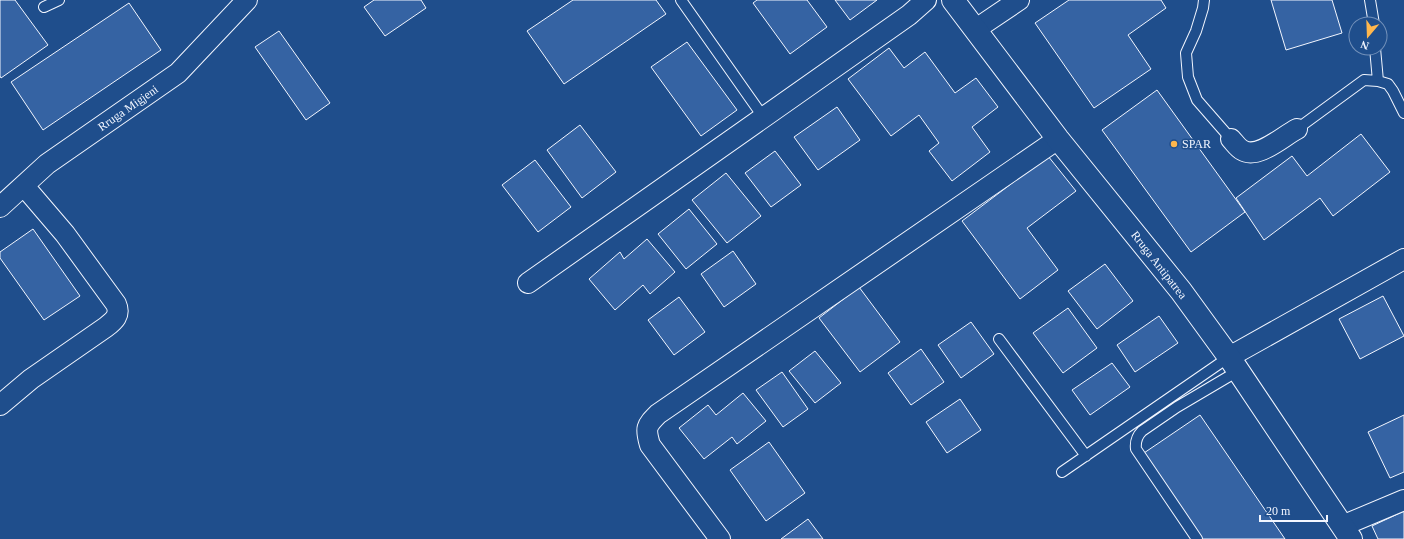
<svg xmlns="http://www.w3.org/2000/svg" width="1404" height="539" font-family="Georgia,serif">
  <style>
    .building { fill: #3563a3; stroke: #f2f6ff }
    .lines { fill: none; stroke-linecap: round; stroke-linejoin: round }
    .service-casing { stroke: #f2f6ff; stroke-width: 12 }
    .minor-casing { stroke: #f2f6ff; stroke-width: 22 }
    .primary-casing { stroke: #f2f6ff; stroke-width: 24 }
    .service { stroke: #1f4e8c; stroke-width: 10 }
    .minor { stroke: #1f4e8c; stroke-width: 20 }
    .primary { stroke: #1f4e8c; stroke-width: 22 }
    .poi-dot { fill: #ffb74d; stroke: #1f4e8c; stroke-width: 1.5 }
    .labels { text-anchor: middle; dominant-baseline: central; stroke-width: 3; stroke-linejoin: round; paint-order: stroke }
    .street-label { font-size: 12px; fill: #f2f6ff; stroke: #1f4e8c }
    .poi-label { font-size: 12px; fill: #f2f6ff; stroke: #1f4e8c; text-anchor: start }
  </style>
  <rect width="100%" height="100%" fill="#1f4e8c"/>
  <path class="building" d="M0 0H15L48 45 1 78 0 76Z
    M374 0H421L426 8 385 36 364 7Z
    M573 0H656L666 14 564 84 527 31Z
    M757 0H807L827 27 790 54 753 3Z
    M835 0H877L850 20Z
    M1069 0H1161L1166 8 1128 35 1151 69 1094 108 1035 23Z
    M1271 0H1332L1342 33 1286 50Z
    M129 3 161 50 43 130 11 82Z
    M279 31 330 103 306 120 255 47Z
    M687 42 737 110 701 136 651 67Z
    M889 48 904 68 925 52 955 93 976 78 998 107 972 127 990 152 952 181 929 151 939 143 919 115 891 136 848 79Z
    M1157 90 1245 212 1191 252 1102 130Z
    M837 107 860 140 818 170 794 137Z
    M580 125 616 172 582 198 547 150Z
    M1361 134 1390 172 1333 216 1320 198 1264 240 1236 198 1292 156 1307 176Z
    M775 151 801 185 771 207 745 173Z
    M1048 156 1076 191 1027 228 1058 270 1020 299 962 221Z
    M535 160 571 207 538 232 502 185Z
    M726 173 761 216 727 243 692 200Z
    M689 209 717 244 686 269 658 234Z
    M33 229 80 296 44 320 0 258V252Z
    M647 239 675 272 650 294 643 285 615 310 589 279 620 252 624 259Z
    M733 251 756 284 724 307 701 274Z
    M1105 264 1133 301 1097 329 1068 291Z
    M859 287 900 342 860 372 819 318Z
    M1383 296 1404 336 1360 359 1339 319Z
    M679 297 705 332 674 355 648 320Z
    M1068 308 1097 348 1063 373 1033 333Z
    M1159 316 1178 343 1135 372 1117 345Z
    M971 322 994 354 961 378 938 345Z
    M921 349 944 382 911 405 888 373Z
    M815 351 841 383 815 403 789 371Z
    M1112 363 1130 387 1090 415 1072 390Z
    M782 372 808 409 783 427 756 390Z
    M743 393 766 421 737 444 732 437 704 459 679 428 708 405 716 415Z
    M960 399 981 430 947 453 926 422Z
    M1200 415 1285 539H1199L1141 455Z
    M1404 415V472L1390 478 1368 432Z
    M769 442 805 493 766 521 730 470Z
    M1404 511V539H1378L1372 526Z
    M808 519 823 539H781Z"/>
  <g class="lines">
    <g class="service-casing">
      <path id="service" d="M681 0 764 118
        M1204 0 1203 8 1196 31 1186 53 1188 77 1197 100 1231 139
        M1370 0 1374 24
        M44 7 59 0
        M1375 48 1378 81
        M1297 129 1364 80 1378 81 1388 84 1393 91 1404 113
        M999 339 1086 456
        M1062 472 1229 357
        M1197 539 1136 449C1135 441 1137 436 1142 431L1177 407 1238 371"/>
    </g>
    <g class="minor-casing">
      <path id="minor" d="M976 29 1019 0
        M1231 139C1234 142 1238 148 1242 150 1258 160 1283 136 1297 129
        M0 207 47 164 178 73 247 0
        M528 283 909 15 926 0
        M1229 357 1404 259
        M0 405 31 379 106 327C114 321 121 315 116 304L65 234 24 186
        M1342 526 1404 500
        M720 539 650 445C645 428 646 426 658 414L1058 139"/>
    </g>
    <g class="primary-casing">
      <path id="primary" d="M953 0 1058 139 1181 291 1229 357 1351 539"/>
    </g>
    <use href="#service" class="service"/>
    <use href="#minor" class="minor"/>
    <use href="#primary" class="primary"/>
  </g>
  <circle class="poi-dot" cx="1174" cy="144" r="4"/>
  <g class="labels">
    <g class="street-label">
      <text transform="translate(128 108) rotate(-35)">Rruga Migjeni</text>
      <text transform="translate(1159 265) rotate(52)">Rruga Antipatrea</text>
    </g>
    <g class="poi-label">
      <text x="1182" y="144">SPAR</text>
    </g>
  </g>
  <g transform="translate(1368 36) rotate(199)"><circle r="19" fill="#1f4e8c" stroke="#7391ba"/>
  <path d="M0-3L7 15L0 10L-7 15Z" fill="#ffb74d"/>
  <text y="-6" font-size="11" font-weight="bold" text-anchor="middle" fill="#f2f6ff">N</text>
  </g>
  <path d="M1260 515v6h67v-6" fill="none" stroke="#f2f6ff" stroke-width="2"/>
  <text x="1266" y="515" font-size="12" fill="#f2f6ff" stroke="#1f4e8c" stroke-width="3" paint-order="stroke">20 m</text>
</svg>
